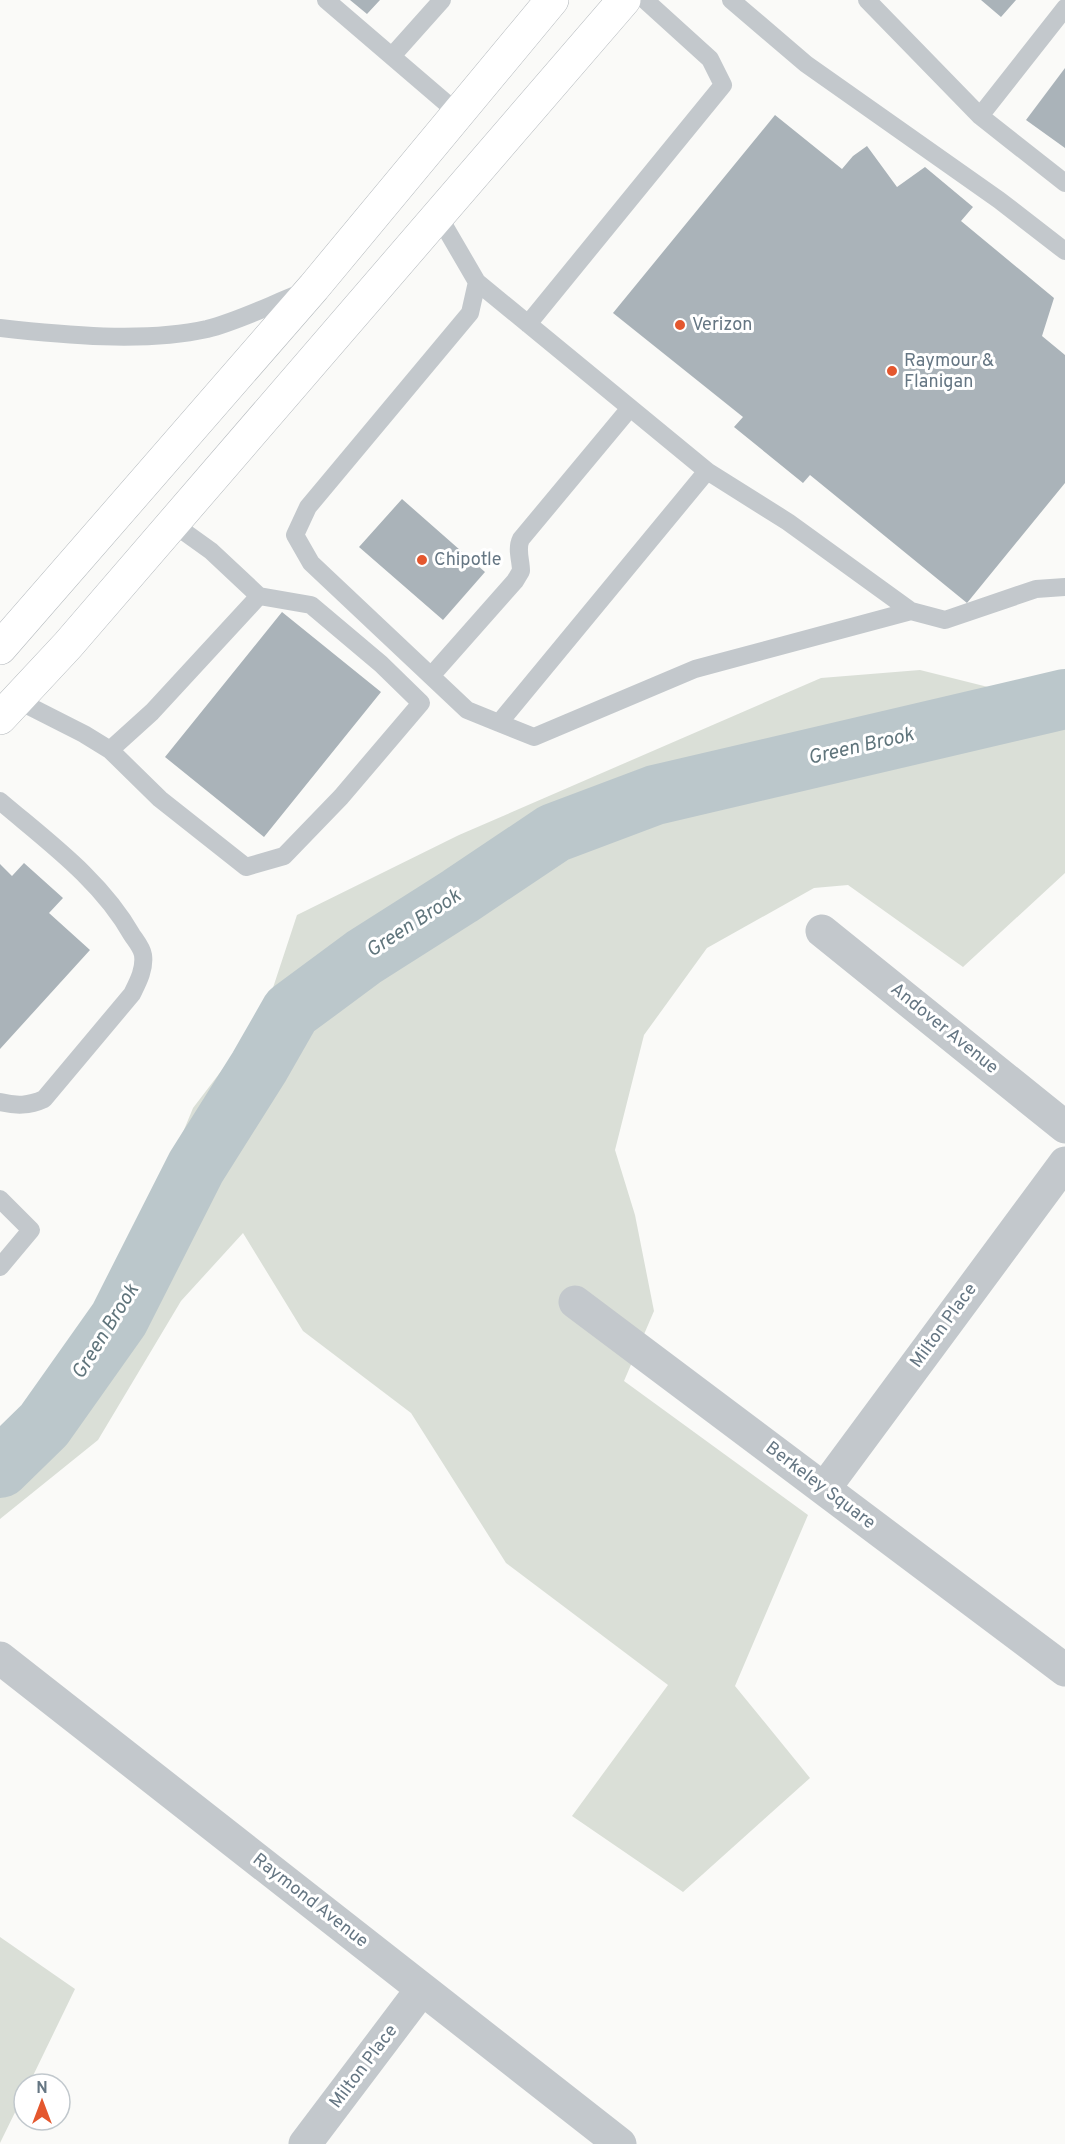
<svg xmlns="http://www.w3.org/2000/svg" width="1065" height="2144" font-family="Overpass,sans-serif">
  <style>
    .green { fill: #dadfd7 }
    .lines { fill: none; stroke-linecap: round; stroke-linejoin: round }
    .river { stroke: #bbc7cb; stroke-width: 60 }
    .building { fill: #aab3b9 }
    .trunk-casing { stroke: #b4b9bd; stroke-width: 34 }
    .service { stroke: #c3c8cc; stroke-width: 18 }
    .minor { stroke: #c3c8cc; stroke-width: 33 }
    .trunk { stroke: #fff; stroke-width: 33 }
    .poi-dot { fill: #e4572e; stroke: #fff; stroke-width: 2 }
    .labels { text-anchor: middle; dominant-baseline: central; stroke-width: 6; stroke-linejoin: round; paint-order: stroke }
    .poi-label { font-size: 18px; fill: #657683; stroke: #fff; text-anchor: start }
    .street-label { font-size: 18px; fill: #657683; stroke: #fff }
    .water-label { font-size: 20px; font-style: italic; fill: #60757c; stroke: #fff }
  </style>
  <rect width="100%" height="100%" fill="#fafaf8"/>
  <path class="green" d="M920 670 1012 693 1065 677V873L963 967 848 885 814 888 707 948 644 1035 615 1150 635 1215 654 1311 624 1381 808 1515 735 1686 810 1778 683 1892 572 1816 668 1685 506 1563 411 1413 303 1331 243 1233 181 1301 98 1440 0 1519V1428L31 1409 130 1261 193 1108 264 1015 297 915 459 835 821 678Z
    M0 1937 75 1989 29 2084H24V2094L0 2143Z"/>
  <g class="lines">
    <path class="river" d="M0 1468 44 1425 119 1319 196 1167 259 1067 291 1011 364 957 460 896 554 833 655 795 1065 699"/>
  </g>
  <path class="building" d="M350 0H380L367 14Z
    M981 0H1016L1001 17Z
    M1065 68V148L1026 120Z
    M775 115 842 169 853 156 867 146 897 187 925 167 973 207 961 221 1054 298 1042 336 1065 355V483L967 603 810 475 803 483 734 427 743 417 613 313Z
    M402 499 485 572 443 620 359 547Z
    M282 612 381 692 264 837 165 757Z
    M24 863 63 898 49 913 90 950 0 1049V864L12 876Z"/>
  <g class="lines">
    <g class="trunk-casing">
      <path id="trunk" d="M0 648 314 287 552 0
        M0 718 68 645 624 0"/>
    </g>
    <path class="service" d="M326 0 459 114
      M731 0 806 64 999 200 1065 251
      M867 0 980 116 1065 183
      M392 56 442 0
      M980 116 1065 8
      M438 215 477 282 470 313 308 507 295 535 311 563 467 710 499 723 707 471 477 282
      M528 324 723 85 710 59 645 0
      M0 328C62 335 145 343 207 329 239 321 270 305 301 293
      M911 611 945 620 1036 589 1065 587
      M431 676 515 581 521 571C521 560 516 549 521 539L630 408
      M17 700 84 734 110 750 152 712 259 596 211 551 172 523
      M499 723 534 737 695 669 911 611 788 522 707 471
      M110 750 160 799 246 867 284 856 341 797 421 703 381 664 311 605 259 596
      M0 801C47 841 101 880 132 935 136 941 142 948 143 955 145 969 138 982 132 994L44 1099C29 1106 16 1106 0 1102
      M0 1199 31 1230 0 1267"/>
    <path class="minor" d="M822 931 1065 1127
      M575 1302 1065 1670
      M824 1489 1065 1163
      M0 1658 620 2144
      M305 2144 422 1989"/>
    <use href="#trunk" class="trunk"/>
  </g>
  <g class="poi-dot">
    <circle cx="680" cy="325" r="6"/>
    <circle cx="892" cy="371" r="6"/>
    <circle cx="422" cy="560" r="6"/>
  </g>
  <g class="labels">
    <g class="poi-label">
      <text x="692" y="325">Verizon</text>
      <text x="904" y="361">Raymour &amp;<tspan x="904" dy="21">Flanigan</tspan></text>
      <text x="434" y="560">Chipotle</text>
    </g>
    <g class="street-label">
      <text transform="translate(944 1029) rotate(39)">Andover Avenue</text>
      <text transform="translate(944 1326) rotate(-54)">Milton Place</text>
      <text transform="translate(820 1486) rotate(37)">Berkeley Square</text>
      <text transform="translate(310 1901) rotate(38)">Raymond Avenue</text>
      <text transform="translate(364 2067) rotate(-53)">Milton Place</text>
    </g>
    <g class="water-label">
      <text transform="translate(861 747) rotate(-13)">Green Brook</text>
      <text transform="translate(414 924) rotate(-33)">Green Brook</text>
      <text transform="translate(106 1332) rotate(-58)">Green Brook</text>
    </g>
  </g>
  <g transform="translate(42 2102)"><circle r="28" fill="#ffffff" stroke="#c1c8cd" stroke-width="1.5"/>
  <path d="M0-4.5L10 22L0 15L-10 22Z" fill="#e4572e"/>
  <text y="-9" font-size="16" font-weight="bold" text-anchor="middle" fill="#657683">N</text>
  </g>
</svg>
